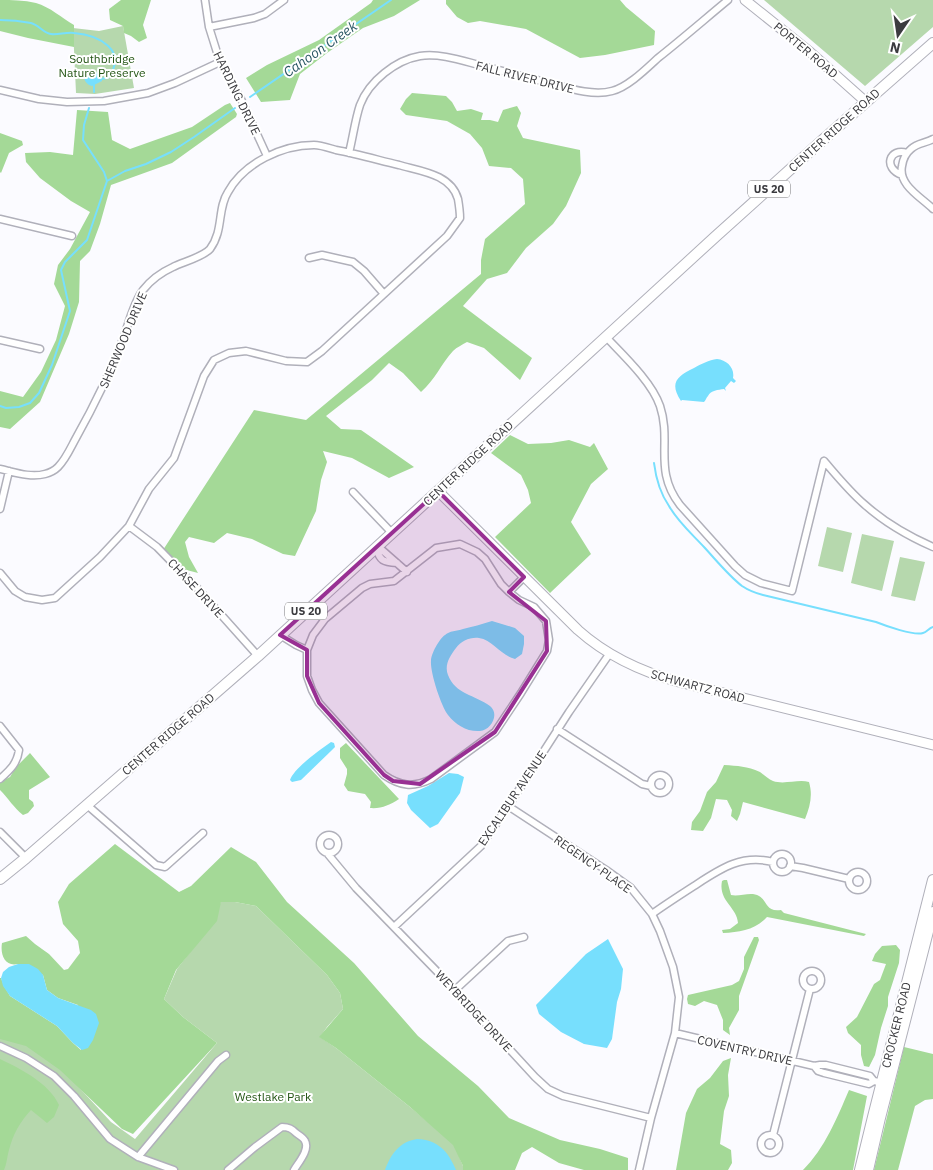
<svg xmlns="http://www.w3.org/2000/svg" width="933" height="1170" font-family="'IBM Plex Sans',sans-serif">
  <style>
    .green { fill: #b6d8ad }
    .forest { fill: #a4d997 }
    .water { fill: #77dffd }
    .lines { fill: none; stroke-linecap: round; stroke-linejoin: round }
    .stream { stroke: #77dffd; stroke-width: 2 }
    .street-casing { stroke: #b0b0ba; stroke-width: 9 }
    .secondary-casing { stroke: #b0b0ba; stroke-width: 11 }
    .primary-casing { stroke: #b0b0ba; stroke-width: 12 }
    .street { stroke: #fff; stroke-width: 6 }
    .secondary { stroke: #fff; stroke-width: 9 }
    .primary { stroke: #fff; stroke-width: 10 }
    .marked { fill: #983093; fill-opacity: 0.2; stroke: #983093; stroke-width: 4; stroke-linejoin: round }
    .labels { text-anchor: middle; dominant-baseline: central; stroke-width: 4; stroke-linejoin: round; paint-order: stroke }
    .shield { fill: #fff; stroke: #767679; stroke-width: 1 }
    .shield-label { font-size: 11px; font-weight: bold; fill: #3b3b3f }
    .street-label { font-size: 12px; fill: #3b3b3f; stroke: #fff }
    .park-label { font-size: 12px; fill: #245515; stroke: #fff }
    .water-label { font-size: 14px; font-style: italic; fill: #285562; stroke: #fff }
  </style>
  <rect width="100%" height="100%" fill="#fbfbff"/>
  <path class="green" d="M764 0H933V27L865 86Z
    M123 26 134 88 95 94 76 93 73 28 99 31Z
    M827 527 852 533 843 572 818 566Z
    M862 534 894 541 882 591 851 583Z
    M900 557 925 562 915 601 891 596Z
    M221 902H235L256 906 327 975 340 993 343 1009 327 1027 320 1037 336 1048 410 1107 454 1144 463 1166V1170H0V1032L48 1054 111 1122 135 1139 217 1043 183 1017 164 999 177 969 195 946Z"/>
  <path class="forest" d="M0 0C12 0 24 0 36 3 50 7 62 18 74 25V47L28 38 0 31Z
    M121 0H151L143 25 147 38 139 42 131 36 124 33 123 26 110 20 109 9Z
    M373 0H420L394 16 363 28 327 53 300 74 290 100 261 102 246 78 267 65 319 40 371 3Z
    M446 0H620L626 7 655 31 654 45 605 55 580 58 526 29 480 21 468 23 457 17 446 4Z
    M412 93 446 96 452 102 457 111 471 109 483 113 481 120H490L498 122 503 110 517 106 521 113 517 126 523 138 580 150 581 173 566 206 553 224 526 248 507 273 487 279 463 306 532 358 520 380 484 348 467 342C462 345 457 347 453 351 441 364 435 380 421 392L403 373 389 363 372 380 326 416 341 429 361 430 414 467 389 478 352 458 323 451 327 462 321 480 316 511 295 556 283 554 252 539 227 533 214 543 189 537 185 542 189 557 198 573 179 568 163 550 254 410 306 420 481 274V260L485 239 525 204 523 179 511 168 489 166 482 148 470 134 447 121 406 115 400 109 406 99Z
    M230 103 237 114 236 117 172 163 111 185 100 224 90 251 80 261 79 302 69 334 40 402 10 429 0 427V391L23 397 41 372 56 340 65 306 54 284 58 265 70 249 90 212 71 201 40 178 26 162 25 153 50 152 73 155 77 110 108 112 112 140 130 149 192 127 225 105Z
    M0 133 22 141 23 145 9 153 1 173 0 172Z
    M510 435 528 444 551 443 569 440 590 447 594 443 608 469 591 484 571 522 591 554 550 593 495 537 531 503 528 490 521 475 491 453Z
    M346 743 399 799C390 805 381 809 370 808L371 802 365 794 348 791 344 785 347 774V769L340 758V748Z
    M30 753 50 777 29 790V799L33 802 34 806 28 813 23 815C14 808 8 798 0 790V782L10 777 16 767Z
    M724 765C738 766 747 766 760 772 764 775 768 779 773 781 784 785 798 779 809 782 813 795 810 807 805 819L743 802 740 814 737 821 731 816 732 810 727 800 716 799 711 818 703 831 691 830 692 822 700 811 707 792 716 782Z
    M115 844 179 892 191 886 231 847 256 862 287 902 354 963 418 1036 478 1086 509 1118 560 1140 600 1149 628 1158V1170H584L559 1163 532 1147 522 1153 515 1170H463V1166L453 1145 410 1107 336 1048 319 1037 343 1009 340 993 327 975 256 906 235 902H221L217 921 176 970 164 999 183 1017 217 1043 133 1134 122 1129 60 1070 26 1046 0 1039V978H1L4 986 10 996 57 1026 73 1043 81 1050 78 1005 58 998 47 990 43 975 18 964C5 967 0 955 2 943L26 936 35 944 49 954 64 970 68 969 80 953 78 941 63 924 58 902 69 884Z
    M724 880H727L731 895C740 897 751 891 759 896 768 901 765 912 781 910L784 913 866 934 864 936 767 917C755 930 740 932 723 933L722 930 730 929 738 923C737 907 718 901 722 881Z
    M754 937H758L759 940 739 996V1010L729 1028 730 1035 723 1030V1020L717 1005 704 1001 695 1006 688 1004 687 999 688 995 732 985 739 981 744 969V957Z
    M896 945 900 950 899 963 888 997V1006L881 1028 875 1055 869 1067 864 1066 861 1055V1045L848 1033 846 1027 857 1017 874 984 880 980 886 964 872 961 875 954 882 946Z
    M904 1047 933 1054V1099L925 1100 915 1106 898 1170H874Z
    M731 1058 728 1075 729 1096 724 1111 720 1144 731 1150 732 1163 728 1170H676L686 1113 697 1089 710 1078 723 1061Z
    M0 1059C21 1069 49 1083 59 1105L54 1117 47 1123 31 1110C20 1122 13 1134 9 1150 7 1157 7 1163 4 1170H0Z
    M849 1090 867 1096 853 1170H803C825 1148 837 1118 849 1090Z"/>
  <path class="water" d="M89 71 99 73 102 76V81L92 86 89 85C84 81 83 78 86 72Z
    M717 359C727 360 735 368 733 378L736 381 734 383 731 381 725 388 726 391 724 389C718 390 711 390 708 396 706 398 706 400 704 402L682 400 681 401C669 383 677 376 694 368 701 364 709 360 717 359Z
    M492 621 515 628 524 636V644L522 654 515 659C500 655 493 640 479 638 470 637 461 641 456 648 450 656 444 665 448 675 455 694 475 695 490 706 500 714 491 730 480 731 467 732 456 725 448 715 441 706 430 672 431 661 431 654 439 639 445 635 449 631 457 631 463 629 472 627 482 624 492 621Z
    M331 742 334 743 335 747 331 751 301 780 292 782 290 780C294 768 320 750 331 742Z
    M449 773 458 774 464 777 460 793 438 824 430 828 411 810 407 803 408 795 428 786Z
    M608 939 623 969 621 989 617 1002 612 1039 607 1048 584 1044 561 1032 539 1014 536 1005 586 954Z
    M18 964H29L38 969 43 975 47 990 58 998 91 1010 96 1014 99 1023 93 1040 88 1048 82 1050 73 1043 57 1026 10 996 3 986 1 978 3 972 9 967Z
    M417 1139C438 1140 448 1151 456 1170H385C391 1154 399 1142 417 1139Z"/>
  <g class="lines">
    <path class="stream" d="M0 20C10 20 21 21 31 23 39 25 43 33 51 34 58 35 66 32 74 33 98 35 129 50 108 78L99 79
      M94 92V84
      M250 97 391 0
      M89 108 84 125 83 140 104 172 107 181
      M0 406 6 408 19 407 30 403 39 393 52 365 70 311 61 270 65 262 87 240 107 181 125 171 146 164 171 152 194 137 235 108
      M654 463C656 479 660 493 669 506 678 522 692 534 704 547 716 560 728 575 742 586 748 590 755 593 763 595L876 622C886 626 914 636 923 633 927 632 929 628 933 627"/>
    <g class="street-casing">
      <path id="street" d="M205 0 209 27 220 62 241 99 267 156
        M209 27 254 18 265 14 284 0
        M0 90 39 99 67 102 104 101 148 93 175 83 220 62
        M933 139C926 143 917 143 911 149 906 153 903 159 902 166 898 185 921 197 933 209
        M349 153C353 137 355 120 360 105 369 81 396 60 420 56 441 53 463 61 483 66 506 72 530 78 553 84 571 89 594 96 612 91 628 87 646 69 658 58 682 39 705 19 728 0
        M902 175C882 168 890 147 907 153
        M0 219 72 236
        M309 258 322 255 353 262 364 271 384 294
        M606 337C623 355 652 382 660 406 672 442 653 470 680 505L735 566 745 575 761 583 792 591 824 461
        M0 340 40 349
        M824 461C837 476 849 491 864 504 884 522 908 536 933 547
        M0 469C14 472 30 478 45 474 49 473 55 470 58 467 66 459 71 447 76 438 94 406 110 373 123 339 128 325 134 301 143 290 150 281 162 272 173 267 183 262 203 257 210 249 224 230 217 209 228 192 244 163 282 145 314 145 321 145 329 148 336 150 357 154 378 160 399 165 420 171 451 174 458 199 459 205 460 212 460 218L447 236 322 351 307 362 286 361 246 351 229 353 214 360 204 376 174 458 149 489 129 526 100 557 55 598 42 600 25 597 15 591 0 573
        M353 492 392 533
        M0 509 9 471
        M129 526 157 547 199 590 258 656
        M460 544 477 552 485 559 501 584 509 592 519 600 534 607 546 621 549 640 547 651 521 693 495 732 431 779C413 788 400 786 384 775L319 703 312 690 307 676V650L313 635 325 619 362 588 370 584 394 581 436 548Z
        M376 548 382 550 407 572
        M376 548C380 561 383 562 397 563
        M509 592 524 577
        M280 635 296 645 307 650
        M0 726 19 750C17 764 10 770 0 779
        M557 729 642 784 651 786
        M651 784a9 9 0 1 1 18 0a9 9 0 1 1-18 0Z
        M87 805 156 865 165 867 203 833
        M508 806 606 870 631 888 652 914 660 931 673 967 679 997 675 1033 651 1118 639 1170
        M0 832 26 858
        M320 844a9 9 0 1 1 18 0a9 9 0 1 1-18 0Z
        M327 853 356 888 455 990 535 1077 548 1089 563 1096 651 1118
        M773 863a9 9 0 1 1 18 0a9 9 0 1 1-18 0Z
        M790 866 803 868 849 879
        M849 881a9 9 0 1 1 18 0a9 9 0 1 1-18 0Z
        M652 914C666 904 680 895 694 886 720 869 741 854 773 862
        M394 927 481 846 513 799 569 712 610 653
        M803 980a9 9 0 1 1 18 0a9 9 0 1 1-18 0Z
        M455 990 508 941 524 937
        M675 1033 814 1066 820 1065H826L870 1076 874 1081 883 1083
        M0 1046 26 1058 54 1076 74 1096 110 1139 138 1157 174 1170
        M814 1066 818 1071 824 1073 869 1084 874 1081
        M761 1144a9 9 0 1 1 18 0a9 9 0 1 1-18 0Z
        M773 1135 810 989
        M138 1157 218 1061 226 1055
        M228 1170 255 1147 282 1127C289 1127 292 1129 296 1133 299 1135 304 1138 305 1141 310 1150 298 1163 294 1170"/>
    </g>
    <g class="secondary-casing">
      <path id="secondary" d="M745 0 810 52 866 102
        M438 491 578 630C606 655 642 672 679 682L933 745"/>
    </g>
    <g class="primary-casing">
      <path id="primary" d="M0 879 26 858 258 656 715 237 825 138 933 43
        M860 1170 873 1117 933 880
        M868 1170 880 1118 933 912"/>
    </g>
    <use href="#street" class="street"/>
    <use href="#secondary" class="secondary"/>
    <use href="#primary" class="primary"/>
  </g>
  <path class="marked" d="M438 491 524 577 509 592 546 621 547 651 495 732 420 784 393 781 384 775 319 703 307 676V650L280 635Z"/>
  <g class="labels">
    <g class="shield">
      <rect x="748" y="180.5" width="42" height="17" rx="4"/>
      <rect x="285" y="602.5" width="42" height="17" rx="4"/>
    </g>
    <g class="shield-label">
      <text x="769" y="189">US 20</text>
      <text x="306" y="611">US 20</text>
    </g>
    <g class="street-label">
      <text transform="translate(806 50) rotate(40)">PORTER ROAD</text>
      <text transform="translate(525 77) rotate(14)">FALL RIVER DRIVE</text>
      <text transform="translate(237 93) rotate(64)">HARDING DRIVE</text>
      <text transform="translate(834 130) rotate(-42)">CENTER RIDGE ROAD</text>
      <text transform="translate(123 340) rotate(-67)">SHERWOOD DRIVE</text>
      <text transform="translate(468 463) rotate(-43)">CENTER RIDGE ROAD</text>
      <text transform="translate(196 588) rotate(47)">CHASE DRIVE</text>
      <text transform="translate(698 686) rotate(15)">SCHWARTZ ROAD</text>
      <text transform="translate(168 734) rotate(-41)">CENTER RIDGE ROAD</text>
      <text transform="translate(512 798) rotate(-56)">EXCALIBUR AVENUE</text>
      <text transform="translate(593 864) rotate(35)">REGENCY PLACE</text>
      <text transform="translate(474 1011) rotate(47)">WEYBRIDGE DRIVE</text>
      <text transform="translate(896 1025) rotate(-76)">CROCKER ROAD</text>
      <text transform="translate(745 1050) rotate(13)">COVENTRY DRIVE</text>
    </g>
    <g class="park-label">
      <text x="102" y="58">Southbridge<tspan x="102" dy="14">Nature Preserve</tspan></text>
      <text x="273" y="1096">Westlake Park</text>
    </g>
    <g class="water-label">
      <text transform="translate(320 49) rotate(-35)">Cahoon Creek</text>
    </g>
  </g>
  <g transform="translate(898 35) rotate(193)" stroke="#ffffff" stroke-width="4" paint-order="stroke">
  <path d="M0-4L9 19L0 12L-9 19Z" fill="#3b3b3f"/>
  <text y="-8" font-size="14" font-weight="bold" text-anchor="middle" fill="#3b3b3f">N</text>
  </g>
</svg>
